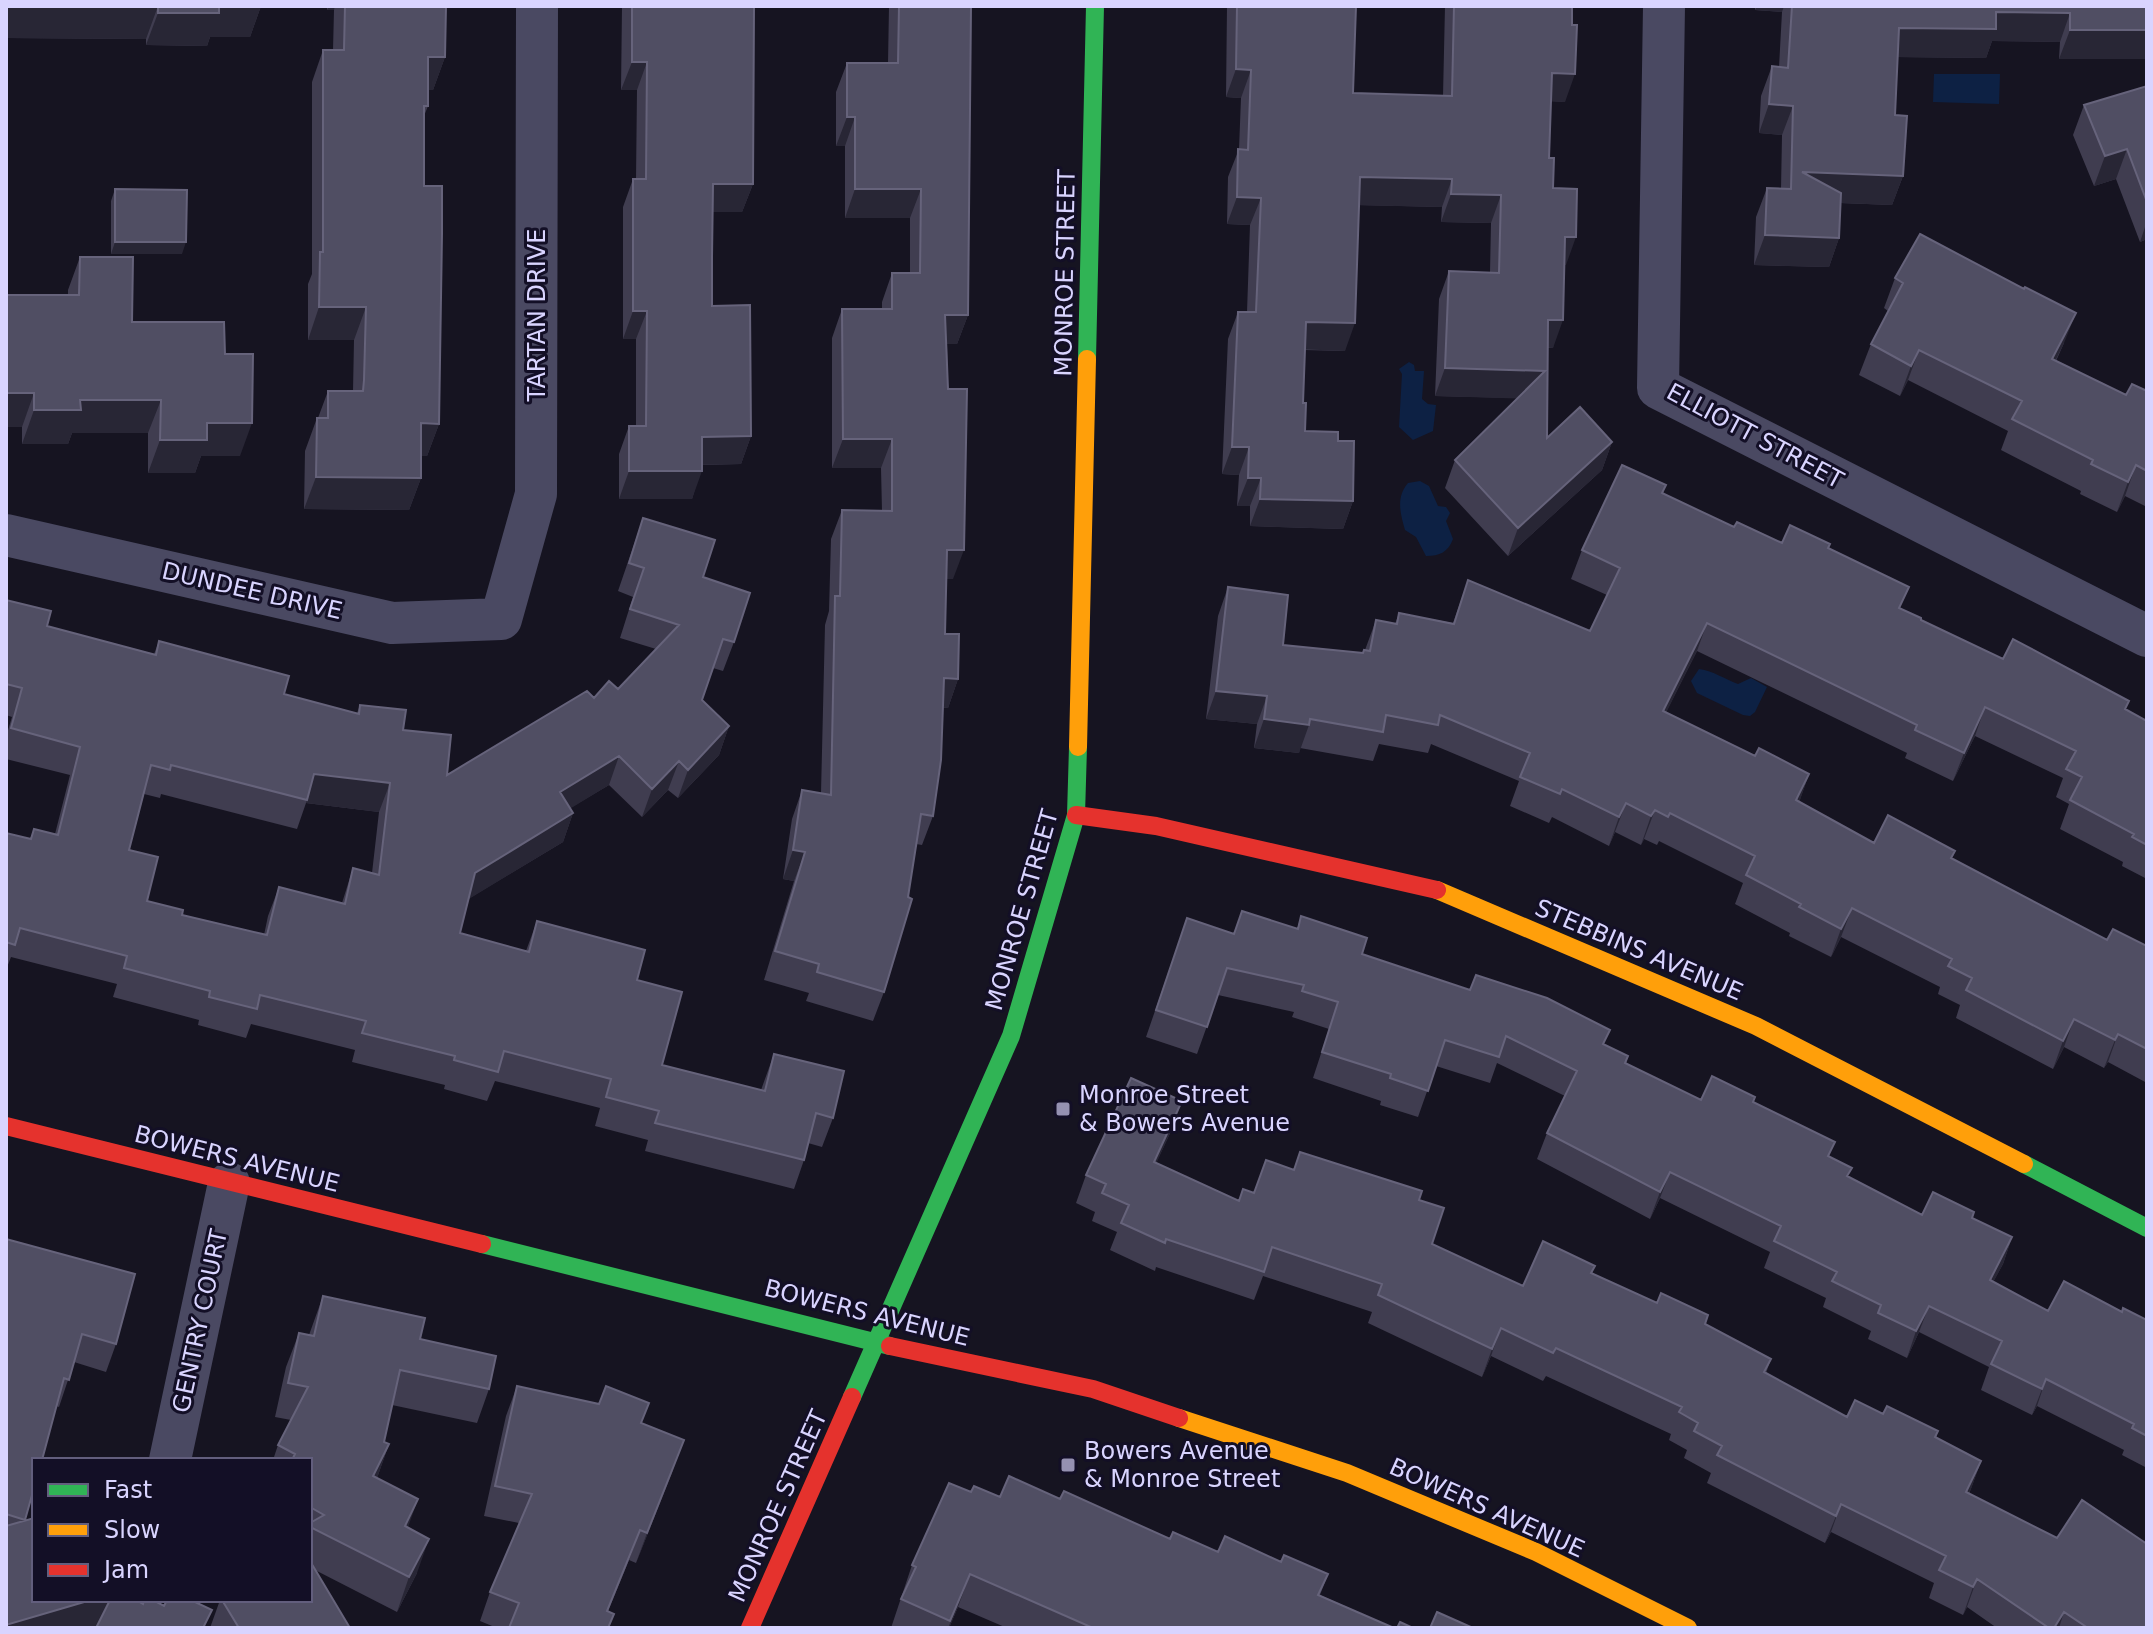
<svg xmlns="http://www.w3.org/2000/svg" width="2153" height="1634" font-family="'DejaVu Sans',sans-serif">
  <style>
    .water { fill: #0d2144 }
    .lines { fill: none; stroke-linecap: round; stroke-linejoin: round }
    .street { stroke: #4a4962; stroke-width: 42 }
    .fast { stroke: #30b455; stroke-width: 18 }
    .slow { stroke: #ff9f0a; stroke-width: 18 }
    .jam { stroke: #e5322d; stroke-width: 18 }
    .wall { fill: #403d50; fill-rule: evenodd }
    .shaded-wall { fill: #282635 }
    .building { fill: #504e63; stroke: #66637b; stroke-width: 2; fill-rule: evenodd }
    .poi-dot { fill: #9591b1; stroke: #130f26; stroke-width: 3 }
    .labels { text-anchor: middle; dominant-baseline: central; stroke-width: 6; stroke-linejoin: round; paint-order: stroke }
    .street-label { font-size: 24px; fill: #d9d4ff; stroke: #130f26 }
    .poi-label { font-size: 24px; fill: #d9d4ff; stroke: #130f26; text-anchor: start }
  </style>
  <rect width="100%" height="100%" fill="#161421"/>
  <path class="water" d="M1934 74H2000L1999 104 1933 102Z
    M1409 362 1414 365 1415 371H1424L1422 399 1428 404 1436 405 1433 431 1413 440 1399 427 1402 374 1399 369Z
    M1420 481 1429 486 1438 506 1446 507 1450 513 1446 521 1453 539C1448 552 1440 556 1426 556L1416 537 1405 530C1400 513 1396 497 1408 483Z
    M1699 669C1714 671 1724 679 1738 684L1751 678 1767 687 1755 712 1750 716 1743 715 1697 693 1691 681Z"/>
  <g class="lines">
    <path class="street" d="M1664 6 1658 388 2147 636
      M6 535 392 623 501 619 536 494 537 6
      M170 1460 229 1183"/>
    <path class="fast" d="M1087 359 1095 6
      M2024 1164 2147 1228
      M482 1244 890 1346
      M852 1397 1011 1036 1076 815 1078 747"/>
    <path class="slow" d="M1078 747 1087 359
      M1437 890 1756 1026 2024 1164
      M1179 1418 1347 1473 1536 1552 1688 1628"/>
    <path class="jam" d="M1076 815 1156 826 1437 890
      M6 1126 482 1244
      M890 1346 1093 1389 1179 1418
      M750 1628 852 1397"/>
  </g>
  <path class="wall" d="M6 6H261L250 37H210L207 46 146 45V39L6 38Z
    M327 6H446L445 57 433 90H428V106L424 116V186L439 424 427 456H421V478L409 510 304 509 305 451 317 418H318L328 391H353L354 340H308V284L312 274V82L323 50H333L334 10H327Z
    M622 6H754L753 184 742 212H713L712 306 751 436 741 464 702 465 692 499H619V454L629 426H636V339H623V207L633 179H636L637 90H621Z
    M889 6H971L968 315 957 344H947L953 579H946L945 634 958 679 948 708H943L933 816 922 845 916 844 884 992 873 1021 806 1001 809 993 764 980 794 881 783 879 792 819 802 790 821 793 825 625 829 611 831 539 842 510 882 511 881 468H832V338L842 309H882V302L892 273H910V218H845V146H836V92L847 63H888Z
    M1227 6H1356L1353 93 1443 96 1445 6H1572L1565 102 1551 101 1549 158 1566 265H1564L1553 348H1548L1547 438 1612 442 1602 470 1508 556 1445 488 1455 460 1517 398 1435 396 1439 299 1449 271 1490 273 1491 223 1441 222 1442 207 1359 205 1345 351 1305 350 1303 403 1305 431 1338 441 1353 501 1343 529 1250 526V506H1237L1239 475 1222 474 1228 339 1238 312H1247L1250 225 1227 224 1228 177 1239 149 1241 98 1226 97Z
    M1755 6H2147V59H2059L2060 42 1992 41 1986 58 1898 57 1895 115 1903 176 1892 205 1840 203 1839 238 1829 267 1754 265 1756 217 1767 188 1781 189 1782 135 1759 133 1761 96 1772 66 1779 67 1782 12 1755 10Z
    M2147 86V239L2140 242 2116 179 2094 186 2073 135 2084 105Z
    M115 189 182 254H111V201Z
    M80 257 132 322 225 354 240 456H201L195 473H148V433H72L68 444H22V427H6V295H68V290Z
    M1895 278 2064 343 2056 361 2126 395 2147 391V507L2125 496 2117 512 2080 494 2081 491 2001 450 2008 431 1908 380 1900 396 1859 375 1871 344 1888 311 1884 308Z
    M1663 493 1734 527 1782 543 1829 548 1901 609 1921 620 2003 659 2126 710 2147 721V879L2122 866 2123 862 2060 829 2069 804 2056 797 2063 778 1975 736 1953 781 1905 758 1907 753 1697 651 1666 712 1755 756 1809 774 1799 802 1874 843 1955 851 1952 859 2107 940 2147 946V1083L2108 1062 2104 1068 2064 1047 2053 1069 1956 1018 1960 1005 1938 994 1940 987 1841 937 1831 957 1789 936 1790 933 1735 904 1743 883 1659 841 1657 845 1644 839 1641 845 1615 832 1609 846 1552 817 1549 823 1510 806 1519 781 1431 744 1428 753 1379 744 1373 761 1300 748 1299 753 1254 748 1257 724 1206 719 1218 616 1228 587 1283 645 1362 653 1365 650 1376 620 1395 624 1399 613 1453 623 1468 580 1590 631 1607 595 1571 579 1582 550Z
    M643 518 703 577 734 642 723 671 713 668 702 700 729 726 719 755 678 798 668 790 642 817 609 785 570 808 573 813 563 842 468 899 460 933 526 951 537 921 637 980 662 1065 761 1090 774 1054 833 1118 822 1147 808 1143 804 1160 794 1189 645 1151 648 1140 595 1126 600 1108 495 1081 487 1101 444 1089 445 1085 352 1062 355 1050 251 1024 246 1038 198 1025 199 1020 113 997 117 984 11 957 6 970V833L30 839 34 829 55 834 70 775 6 759V737L12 717 6 715V600L47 626 154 654 159 641 284 694 357 713 360 705 403 730 447 775 594 698 618 689 656 649 620 638 633 597 618 591ZM144 794 160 798 161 794 297 829 306 803 379 812 372 873 353 868 342 903 279 887 268 916 264 935 182 915 147 901 129 850Z
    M1301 916 1362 954 1605 1045 1628 1056 1626 1063 1701 1100 1753 1102 1829 1157 1848 1177 1922 1215 1972 1218 2012 1237 2003 1264 1993 1282 2048 1311 2122 1312 2147 1320V1468L2122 1455 2124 1450 2037 1406 2032 1415 1981 1390 1989 1367 1919 1332 1907 1358 1868 1339 1871 1331 1823 1307 1826 1298 1764 1268 1770 1252 1660 1198 1650 1219 1537 1159 1547 1133 1565 1096 1497 1063 1490 1083 1436 1066 1418 1117 1380 1105 1381 1101 1313 1078 1329 1029 1292 1017 1294 1012 1218 995 1197 1054 1146 1037 1187 918 1234 934 1297 929Z
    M1172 1129 1156 1163 1239 1201 1254 1193 1266 1160 1294 1170 1419 1200 1432 1244 1523 1286 1595 1266 1592 1273 1657 1303 1708 1315 1705 1324 1771 1359 1766 1373 1847 1417 1883 1414 1938 1431 1936 1438 1981 1461 1969 1494 2147 1628H1997L1967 1607 1963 1615 1929 1598 1934 1583 1831 1532 1825 1543 1707 1483 1711 1473 1684 1458 1687 1450 1669 1440 1671 1434 1546 1376 1543 1381 1491 1356 1482 1377 1368 1323 1372 1312 1263 1276 1254 1300 1156 1267 1155 1271 1110 1250 1117 1232 1092 1221 1095 1212 1076 1203 1086 1175Z
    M6 1239 116 1344 106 1372 74 1362 59 1407 56 1406 25 1521 34 1600 143 1604 6 1628Z
    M323 1296 420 1339 489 1389 477 1423 392 1405 384 1442 389 1444 377 1478 408 1528 417 1573 397 1612 315 1570 350 1628H210L220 1600H310V1460H273L278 1445 291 1420 275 1417 286 1367 299 1333 309 1335Z
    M517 1386 641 1423 673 1470 636 1563 629 1560 608 1611 609 1628H497L480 1621 490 1592 519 1523 484 1516 506 1416Z
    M971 1492 1000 1497 1060 1499 1170 1539 1218 1552 1281 1562 1328 1574 1320 1595 1394 1628H1007L958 1607 949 1628H891L912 1565Z"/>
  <path class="shaded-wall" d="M9 6H158L146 39 6 38V10Z
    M218 6H261L250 37H210L207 46 146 45 158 13Z
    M329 6H335L334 10H327Z
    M1757 6H1784L1782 12 1755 10Z
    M1996 12 2070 13 2060 42 1992 41 1986 58 1889 57 1899 28Z
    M2070 30H2147V59H2059Z
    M428 57H445L433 90H416Z
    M632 62H647L637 90H621Z
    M1236 69 1251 70 1241 98 1226 97Z
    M1552 73 1575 74 1565 102 1542 101Z
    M1769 104 1793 106 1782 135 1759 133Z
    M847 117H855L845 146H836Z
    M2127 149 2116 179 2094 186 2105 156Z
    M1802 172 1903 176 1892 205 1791 201Z
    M1360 177 1452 179 1442 207 1350 205Z
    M713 184H753L742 212H703Z
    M855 189H921L910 218H845Z
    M1451 194 1501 195 1491 223 1441 222Z
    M1237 197 1261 198 1250 225 1227 224Z
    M2147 221V239L2140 242Z
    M1765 235 1839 238 1829 267 1754 265Z
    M1565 237H1576L1566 265H1555Z
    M115 242H186L182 254H111Z
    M319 307H366L354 340H308Z
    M633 311H647L636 339H623Z
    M2076 313 2064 343 2041 390 2052 359Z
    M945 315H968L957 344H935Z
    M1548 320H1563L1553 348 1538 347Z
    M1306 322 1355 323 1345 351 1296 349Z
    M1919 350 1908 380 1900 396 1911 366Z
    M1445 368 1545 371 1535 399 1435 396Z
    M6 393H34L22 427H6Z
    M80 400H161L148 433H72L68 444H22L34 410Z
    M207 423H252L240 456H201L195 473H148L160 440Z
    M421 423 439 424 427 456H410Z
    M751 436 741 464 692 465 702 437Z
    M843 439H892L881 468H832Z
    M1612 442 1602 470 1508 556 1518 528Z
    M1232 447H1249L1239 475 1222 474Z
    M2136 465 2125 496 2117 512 2128 482Z
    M629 471H702L692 499H619Z
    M316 477 421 478 409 510 304 509Z
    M1248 478H1261L1250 506H1237Z
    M1260 499 1353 501 1343 529 1250 526Z
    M947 550H964L953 579H936Z
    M1707 623 1697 651 1653 739 1663 711Z
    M944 678 958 679 948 708 933 707Z
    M1216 691 1267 696 1257 724 1206 719Z
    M1985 707 1975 736 1953 781 1964 753Z
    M1264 719 1309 725 1299 753 1254 748Z
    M729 726 719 755 678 798 688 770Z
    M619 756 609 785 550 821 560 792Z
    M679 761 668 790 642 817 652 789Z
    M314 774 390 783 379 812 306 803Z
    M1809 774 1799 803 1796 800Z
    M1626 803 1615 832 1609 846 1619 817Z
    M1655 810 1644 839 1641 845 1651 816Z
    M573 813 563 842 464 902 475 873Z
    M793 850 805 852 794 881 783 879Z
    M1852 908 1841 937 1831 957 1841 929Z
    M2074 1019 2064 1047 2053 1069 2063 1041Z
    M2118 1034 2108 1062 2104 1068 2115 1040Z
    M1182 1101 1172 1129 1144 1190 1154 1162Z
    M1670 1172 1660 1198 1650 1219 1660 1192Z
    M2012 1237 2003 1264 1980 1307 1990 1280Z
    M1929 1306 1919 1332 1907 1358 1916 1331Z
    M1501 1328 1491 1356 1482 1377 1492 1349Z
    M2046 1379 2037 1406 2032 1415 2042 1389Z
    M684 1440 673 1470 636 1563 647 1533Z
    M389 1444 377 1478 373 1476Z
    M1981 1461 1971 1489 1955 1520 1966 1492Z
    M418 1499 406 1533 405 1526Z
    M1841 1504 1831 1532 1825 1543 1836 1516Z
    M640 1530 629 1560 601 1628Z
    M429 1539 417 1573 397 1612 409 1577Z
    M970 1574 958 1607 949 1628H948Z
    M1977 1579 1967 1607 1963 1615 1973 1587Z
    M91 1600H111L101 1628H6V1625Z
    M2064 1612 2059 1628H2054Z"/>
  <path class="building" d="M49 6H219V13H158V6Z
    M345 6H446L445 57H428V106H424V186H442V234L439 424 421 423V478L316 477 317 418H328V391H363L364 380 366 307H319L320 252H323V50H344Z
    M632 6H754L753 184H713L712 257V306L750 305 751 436 702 437V471H629V426H646L647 311H633V179H646L647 62H632Z
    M899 6H971L968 315H945L948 389H967L964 550H947L945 634H959L958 679 944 678 941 760 933 816 921 814 908 897 912 899 884 992 817 972 819 964 775 951 805 852 793 850 802 790 831 795 835 596H840L842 510 892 511V439H843L842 309H892V273H920L921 189H855V117H847V63H898Z
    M1237 6H1356L1353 93 1452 96 1454 6H1572V25H1577L1575 74 1552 73 1549 158H1554L1553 188 1577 189 1576 237H1565L1563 320H1548L1547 438 1580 407 1612 442 1518 528 1455 460 1545 371 1445 368 1449 271 1499 273 1501 195 1451 194 1452 179 1360 177 1355 323 1306 322 1303 403H1306L1305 431 1338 432V441H1354L1353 501 1260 499 1261 478H1248L1249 447H1232L1238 312H1256L1261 198 1237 197 1238 149 1248 150 1251 70 1236 69Z
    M1792 6H2147V30H2070V13L1996 12V29L1899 28 1895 115 1907 116 1903 176 1802 172 1841 193 1839 238 1765 235 1767 188 1791 189 1793 106 1769 104 1772 66 1788 68Z
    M2147 86V202L2127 149 2105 156 2084 105Z
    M115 189 187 190 186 242H115Z
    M1920 234 2024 289 2025 287 2076 313 2052 359 2126 395 2132 384 2147 391V471L2136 465 2128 482 2091 464 2093 460 2012 419 2022 401 1919 350 1911 366 1871 344 1903 283 1895 278Z
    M80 257H133L132 322H224L225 354H253L252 423H207V440H160L161 400H80L81 410H34V393H6V295H79Z
    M1622 465 1666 485 1662 493 1734 527 1737 522 1782 543 1790 525 1830 544 1828 548 1909 587 1899 608 1921 618V620L2003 659 2013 639 2129 701 2125 709 2147 721V845L2132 837 2134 834 2070 800 2082 777 2066 769 2076 751 1985 707 1964 753 1915 730 1917 725 1707 623 1663 711 1755 756 1759 748 1809 774 1796 800 1874 843 1888 815 1955 851 1951 858 2107 940 2113 929 2147 946V1049L2118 1034 2115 1040 2074 1019 2063 1041 1966 990 1972 978 1948 966 1952 959 1852 908 1841 929 1799 907 1801 904 1746 875 1755 856 1670 813 1668 817 1655 810 1651 816 1626 803 1619 817 1562 789 1560 794 1520 777 1530 753 1440 715 1438 725 1386 715 1383 732 1310 719 1309 725 1264 719 1267 696 1216 691 1228 587 1288 595 1283 645 1363 653 1364 650 1370 651 1376 620 1397 624 1399 613 1454 624 1468 580 1590 631 1620 568 1582 550Z
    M643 518 715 540 703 577 750 593 734 642 723 639 702 700 729 726 688 770 679 761 652 789 619 756 560 792 573 813 475 873 460 933 529 952 537 921 645 950 637 980 682 992 662 1065 765 1091 774 1054 844 1071 833 1118 816 1113 804 1160 655 1123 659 1111 606 1097 611 1079 504 1051 498 1072 454 1060 455 1056 362 1033 366 1021 260 995 257 1009 209 997 210 991 124 968 127 956 20 928 15 945 6 942V833L31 839 34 829 58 835 80 747 11 728 22 688 6 684V600L51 611 47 626 156 655 159 641 289 676 284 694 359 714 360 705 406 710 403 730 451 735 447 775 587 691 594 698 609 681 618 689 679 625 630 609 644 568 629 563ZM151 765 170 770 171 765 307 800 314 774 390 783 379 875 353 868 345 904 279 887 267 935 182 915 183 910 147 901 158 857 129 850Z
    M1242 911 1298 929 1301 916 1367 938 1362 954 1470 990 1476 975 1547 998 1610 1030 1603 1044 1628 1056 1625 1063 1701 1100 1712 1076 1755 1097 1753 1102 1835 1142 1828 1156 1852 1168 1847 1176 1922 1215 1933 1192 1974 1212 1972 1218 2012 1237 1990 1280 2048 1311 2064 1281 2122 1312 2123 1308 2147 1320V1436L2132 1428 2134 1424 2046 1379 2042 1389 1991 1364 2002 1341 1929 1306 1916 1331 1878 1313 1881 1305 1832 1281 1837 1272 1774 1241 1781 1226 1670 1172 1660 1192 1547 1133 1577 1071 1506 1036 1499 1057 1445 1040 1428 1091 1390 1078 1391 1074 1322 1052 1338 1002 1302 991 1304 985 1227 968 1207 1027 1156 1010 1187 918 1234 934Z
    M1131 1078 1182 1101 1154 1162 1239 1201 1243 1189 1254 1193 1266 1160 1294 1170 1300 1152 1422 1191 1419 1200 1444 1208 1432 1244 1523 1286 1543 1241 1595 1266 1591 1273 1657 1303 1661 1293 1708 1315 1705 1324 1771 1359 1764 1372 1847 1417 1855 1400 1883 1414 1887 1406 1938 1431 1935 1437 1981 1461 1966 1492 2057 1538 2082 1500 2147 1544V1628H2088L2064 1612 2054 1628H2049L1977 1579 1973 1587 1939 1570 1946 1556 1841 1504 1836 1516 1717 1455 1722 1446 1694 1431 1698 1423 1679 1412 1682 1407 1556 1348 1553 1353 1501 1328 1492 1349 1378 1295 1382 1284 1272 1247 1264 1272 1166 1239 1165 1243 1121 1223 1129 1205 1102 1193 1106 1184 1086 1175Z
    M6 1239 135 1274 116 1344 82 1334 69 1380 64 1378 42 1460H34V1488L25 1520 6 1514Z
    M323 1296 425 1318 420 1339 496 1356 489 1389 400 1370 384 1442 389 1444 373 1476 418 1499 405 1526 429 1539 409 1577 310 1527V1523L324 1515 310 1507V1460H292L295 1454 278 1445 308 1387 288 1383 299 1333 314 1336Z
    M517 1386 599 1404 606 1386 649 1403 641 1423 684 1440 647 1533 640 1530 607 1611 614 1614 608 1628H509L519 1603 490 1592 532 1494 495 1486Z
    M1009 1476 1060 1499 1064 1491 1170 1539 1173 1532 1218 1552 1225 1536 1281 1562 1284 1555 1328 1574 1318 1595 1394 1628H1093L970 1574 950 1621 901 1599 916 1567 912 1565 949 1483 971 1492 974 1486 1000 1497Z
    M34 1518V1600H91L6 1625V1526Z
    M310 1561 350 1628H239L222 1600H310Z
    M110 1600H136L143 1604 144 1600H153L164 1606 167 1600H191L212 1610 203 1628H96Z
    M1437 1612 1473 1628H1430Z
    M1400 1622 1413 1628H1397Z"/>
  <g class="poi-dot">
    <rect x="1055" y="1101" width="16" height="16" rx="4"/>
    <rect x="1060" y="1457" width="16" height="16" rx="4"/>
  </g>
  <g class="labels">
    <g class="street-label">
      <text transform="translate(1065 273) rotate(-89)">MONROE STREET</text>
      <text transform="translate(537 315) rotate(-90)">TARTAN DRIVE</text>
      <text transform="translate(1755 436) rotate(28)">ELLIOTT STREET</text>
      <text transform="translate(252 591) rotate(13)">DUNDEE DRIVE</text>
      <text transform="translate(1022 910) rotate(-74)">MONROE STREET</text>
      <text transform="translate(1639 950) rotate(23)">STEBBINS AVENUE</text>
      <text transform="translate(237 1159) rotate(14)">BOWERS AVENUE</text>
      <text transform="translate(867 1313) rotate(14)">BOWERS AVENUE</text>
      <text transform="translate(200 1321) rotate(-78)">GENTRY COURT</text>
      <text transform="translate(778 1506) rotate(-66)">MONROE STREET</text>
      <text transform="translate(1487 1508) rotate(24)">BOWERS AVENUE</text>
    </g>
    <g class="poi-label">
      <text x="1079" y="1095">Monroe Street<tspan x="1079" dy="28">&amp; Bowers Avenue</tspan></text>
      <text x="1084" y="1451">Bowers Avenue<tspan x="1084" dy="28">&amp; Monroe Street</tspan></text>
    </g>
  </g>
  <rect width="2153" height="1634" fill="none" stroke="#d9d4ff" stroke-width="16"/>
  <rect x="32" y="1458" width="280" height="144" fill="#130f26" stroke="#625e7d" stroke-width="2"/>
  <rect x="48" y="1484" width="40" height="12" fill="#30b455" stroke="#625e7d" stroke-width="2"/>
  <text x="104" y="1498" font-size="24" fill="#d9d4ff">Fast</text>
  <rect x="48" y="1524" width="40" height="12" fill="#ff9f0a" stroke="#625e7d" stroke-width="2"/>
  <text x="104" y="1538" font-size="24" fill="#d9d4ff">Slow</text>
  <rect x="48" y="1564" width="40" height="12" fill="#e5322d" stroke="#625e7d" stroke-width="2"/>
  <text x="104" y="1578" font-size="24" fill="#d9d4ff">Jam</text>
</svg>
